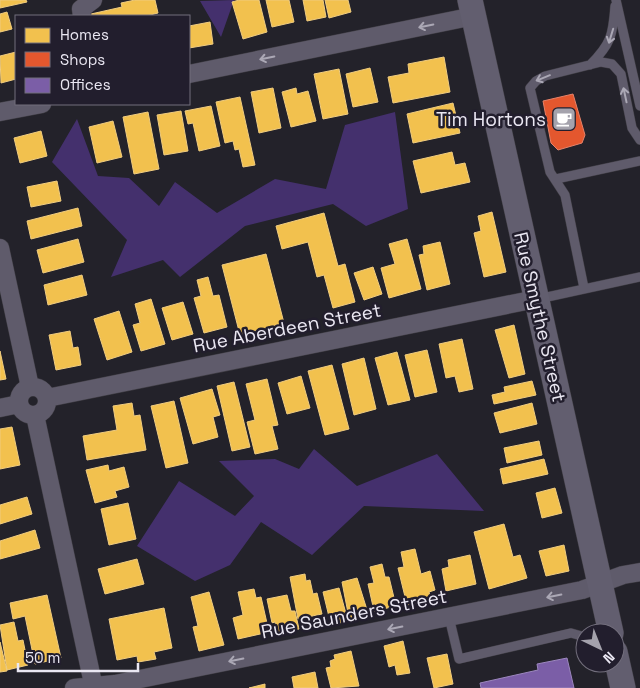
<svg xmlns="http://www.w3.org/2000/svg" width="640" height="688" font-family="'Space Grotesk',sans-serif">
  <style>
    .green { fill: #44306d }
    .homes { fill: #f2c14e; stroke: #f0cc7f }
    .shops { fill: #e4572e; stroke: #e68269 }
    .offices { fill: #7b5ea7; stroke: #9c87be }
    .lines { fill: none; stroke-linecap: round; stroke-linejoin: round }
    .lane-casing { stroke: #403e45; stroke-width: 10 }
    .street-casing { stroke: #403e45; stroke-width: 19 }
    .secondary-casing { stroke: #403e45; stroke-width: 26 }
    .lane { stroke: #5f5b6b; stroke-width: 9 }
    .street { stroke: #5f5b6b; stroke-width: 18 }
    .secondary { stroke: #625e6f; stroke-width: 25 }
    .oneway { stroke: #aba8b5 }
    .labels { text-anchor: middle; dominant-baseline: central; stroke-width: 5; stroke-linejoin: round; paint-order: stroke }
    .poi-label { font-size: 19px; fill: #eae7f2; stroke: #221e2d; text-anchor: end }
    .street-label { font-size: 19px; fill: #eae7f2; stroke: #221e2d }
  </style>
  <rect width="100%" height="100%" fill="#23222a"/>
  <path class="green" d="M234 0 221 37 200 1Z
    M395 112 408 209 366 226 333 204 245 226 180 277 163 260 111 277 127 240 52 162 77 119 98 176 129 178 159 206 175 182 217 213 275 179 326 189 345 125Z
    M314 449 357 486 437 454 484 511 364 506 312 555 261 522 230 565 195 581 137 546 179 481 235 516 254 496 219 461 275 459 299 469Z"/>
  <path class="homes" d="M0 0H26L27 2 0 8Z
    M135 0H155L158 13 146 16H91V14L122 7 121 3Z
    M239 0H259L267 32 243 39 232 2Z
    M266 0H289L294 22 272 27Z
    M303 0H323L326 17 307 21Z
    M325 0H348L351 12 329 18Z
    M7 12 12 29 0 32V14Z
    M210 22 213 44 189 48V26Z
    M16 52V79L1 83 0 56Z
    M444 57 450 92 393 103 388 77 409 73 408 64Z
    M370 68 378 102 353 107 346 74Z
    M339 69 348 114 323 119 314 74Z
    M273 88 281 128 259 133 251 92Z
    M296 88 297 94 308 91 316 121 291 127 282 92Z
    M240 97 255 165 243 167 239 149 235 150 233 141 225 143 216 102Z
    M453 103 460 133 413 143 407 114Z
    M211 106 220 146 199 151 193 123 188 124 185 111Z
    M181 111 188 151 164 155 157 115Z
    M148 112 159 169 134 174 123 117Z
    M113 121 122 157 97 163 89 127Z
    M41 131 47 156 20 163 14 138Z
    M452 152 455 165 465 163 470 182 421 193 413 161Z
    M57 181 61 201 31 207 27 187Z
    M78 208 82 226 31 239 27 221Z
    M492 212 506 272 484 277 474 233 481 231 478 216Z
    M324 213 338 266 345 264 355 302 333 308 324 275 317 277 308 242 282 249 276 226Z
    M78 239 84 262 43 273 37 250Z
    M407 239 421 289 389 298 381 268 395 264 389 244Z
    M440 242 450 284 427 290 419 255 424 254 423 246Z
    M266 254 284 323 240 335 222 265Z
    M373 267 382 294 364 300 354 273Z
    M82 275 87 295 48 305 44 285Z
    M208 277 213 296 219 295 227 327 204 333 194 298 201 296 197 280Z
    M151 299 165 344 141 351 133 325 140 323 135 304Z
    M183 302 193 334 172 340 162 308Z
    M119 311 132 352 107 360 94 319Z
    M514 325 525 374 509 378 495 330Z
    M70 331 73 348 78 347 81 365 56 370 49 335Z
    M462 339 473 389 459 392 455 376 446 378 439 344Z
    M427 350 437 392 415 397 405 355Z
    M0 351 6 379 0 380Z
    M397 352 410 400 388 405 375 358Z
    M364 358 376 409 354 415 342 364Z
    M332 365 349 429 325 435 308 371Z
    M301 376 310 408 287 414 278 383Z
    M267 379 278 425 272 426 278 449 255 454 247 422 255 420 246 384Z
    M532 381 536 395 494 404 492 395 505 392 504 387Z
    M234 382 250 447 232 451 217 386Z
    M212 389 220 415 213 417 218 437 193 444 180 398Z
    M174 401 188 463 166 468 151 406Z
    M132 403 134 416 140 415 146 450 87 460 83 436 117 430 113 406Z
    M532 403 537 424 500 433 494 413Z
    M12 427 20 465 0 469V429Z
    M539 441 542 455 507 463 504 448Z
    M544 459 548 474 503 484 500 469Z
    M108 465 109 471 124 467 129 487 115 491 117 497 95 503 86 470Z
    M555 488 562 513 542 518 536 493Z
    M27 497 32 514 0 524V505Z
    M128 503 136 539 109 545 101 509Z
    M504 524 513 557 520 555 527 578 489 589 474 532Z
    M35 530 40 548 0 559V541Z
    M564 545 569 571 546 576 539 551Z
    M415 549 421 574 430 571 435 590 429 592 431 599 407 605 398 568 404 567 401 552Z
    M470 555 476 584 446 591 442 569 449 567 448 560Z
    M137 559 144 584 105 594 98 569Z
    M382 564 385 577H389L396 606 374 611 368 584 374 583 370 567Z
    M305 574 306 581 310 580 313 594 317 593 322 614 298 619 290 577Z
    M357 578 368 613 349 618 342 582Z
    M339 588 348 621 331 625 323 592Z
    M254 589 256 598 261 597 269 632 238 639 233 618 243 615 238 592Z
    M209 592 224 645 199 651 193 627 198 626 191 597Z
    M47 595 61 658 35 664 25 616 13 619 10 603Z
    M287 595 291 611H295L299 629 278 634 275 622 272 623 267 599Z
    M164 608 172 648 154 652 156 659 138 662 137 656 117 660 109 619Z
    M14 622 18 641 23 640 28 665 7 670 0 625Z
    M403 641 410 673 397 675 395 665 389 667 384 646Z
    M0 642 7 671 0 672Z
    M351 651 359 686 331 688 326 668 331 667 330 661 335 659 334 655Z
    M447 654 453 684 434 688 427 658Z
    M315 672 318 688H294L292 677Z
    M265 684V688H249Z"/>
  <path class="shops" d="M573 94 585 135 582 143 558 150 551 143 543 101Z"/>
  <path class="offices" d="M567 658 574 688H481L480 683 538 670 537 664Z"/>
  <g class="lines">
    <g class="lane-casing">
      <path id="lane" d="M616 0 640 106
        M590 65C611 44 613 35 615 6
        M556 179 640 161
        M584 288 565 195 550 172 530 88 536 81 545 76 601 62 612 64 621 74 632 128 640 140
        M538 299 640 277
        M449 617 459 659 571 633 585 637"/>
    </g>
    <g class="street-casing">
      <path id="street" d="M82 16 81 9 93 0
        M189 74 474 16
        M0 112 42 104
        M0 248 30 387
        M19 401a14 14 0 1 1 28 0a14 14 0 1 1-28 0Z
        M47 398 536 299
        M0 408 19 404
        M35 415 94 688
        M74 688 115 684 582 590 623 575 640 572"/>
    </g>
    <g class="secondary-casing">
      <path id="secondary" d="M470 0 611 633
        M615 652 623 688"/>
    </g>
    <use href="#lane" class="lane"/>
    <use href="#street" class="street"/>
    <use href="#secondary" class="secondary"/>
  </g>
  <defs><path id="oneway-shaft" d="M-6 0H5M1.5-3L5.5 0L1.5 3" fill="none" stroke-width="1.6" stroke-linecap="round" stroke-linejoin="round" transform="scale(1.25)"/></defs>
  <g class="oneway">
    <use href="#oneway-shaft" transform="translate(426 26) rotate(168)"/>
    <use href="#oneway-shaft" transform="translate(611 36) rotate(107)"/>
    <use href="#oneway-shaft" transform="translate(267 58) rotate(168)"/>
    <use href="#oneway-shaft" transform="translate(543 78) rotate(158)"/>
    <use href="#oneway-shaft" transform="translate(625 95) rotate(-102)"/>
    <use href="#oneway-shaft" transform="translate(554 596) rotate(169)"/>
    <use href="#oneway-shaft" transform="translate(395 628) rotate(169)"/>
    <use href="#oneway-shaft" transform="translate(236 660) rotate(169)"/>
  </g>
  <defs>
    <g id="cafe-square" transform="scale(1.25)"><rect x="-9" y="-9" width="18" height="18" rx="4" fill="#a4a2ac" stroke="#221e2d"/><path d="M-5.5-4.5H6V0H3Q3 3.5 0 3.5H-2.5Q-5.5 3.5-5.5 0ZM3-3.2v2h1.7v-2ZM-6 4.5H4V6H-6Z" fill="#fff"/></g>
  </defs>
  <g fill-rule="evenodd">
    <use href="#cafe-square" x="564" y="119"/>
  </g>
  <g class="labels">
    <g class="poi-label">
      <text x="546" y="119">Tim Hortons</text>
    </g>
    <g class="street-label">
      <text transform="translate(540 317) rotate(77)">Rue Smythe Street</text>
      <text transform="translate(287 328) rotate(-11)">Rue Aberdeen Street</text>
      <text transform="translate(354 614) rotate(-11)">Rue Saunders Street</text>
    </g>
  </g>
  <rect x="15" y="15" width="175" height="90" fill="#221e2d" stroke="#726e7c"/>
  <rect x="25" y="28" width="25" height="15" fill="#f2c14e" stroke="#726e7c"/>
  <text x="60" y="40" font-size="15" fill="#eae7f2">Homes</text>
  <rect x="25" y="52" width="25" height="15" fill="#e4572e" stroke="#726e7c"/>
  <text x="60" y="65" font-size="15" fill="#eae7f2">Shops</text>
  <rect x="25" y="78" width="25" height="15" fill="#7b5ea7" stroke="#726e7c"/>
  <text x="60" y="90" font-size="15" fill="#eae7f2">Offices</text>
  <g transform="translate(600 648) rotate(137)"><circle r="24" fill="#221e2d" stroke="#726e7c"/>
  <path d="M0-4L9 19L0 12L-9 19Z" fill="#a4a2ac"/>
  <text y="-8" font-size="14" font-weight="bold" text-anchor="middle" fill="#eae7f2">N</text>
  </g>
  <path d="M18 663v8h120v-8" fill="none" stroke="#eae7f2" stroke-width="2.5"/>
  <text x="25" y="663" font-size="15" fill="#eae7f2" stroke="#221e2d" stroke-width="4" paint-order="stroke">50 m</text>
</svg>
